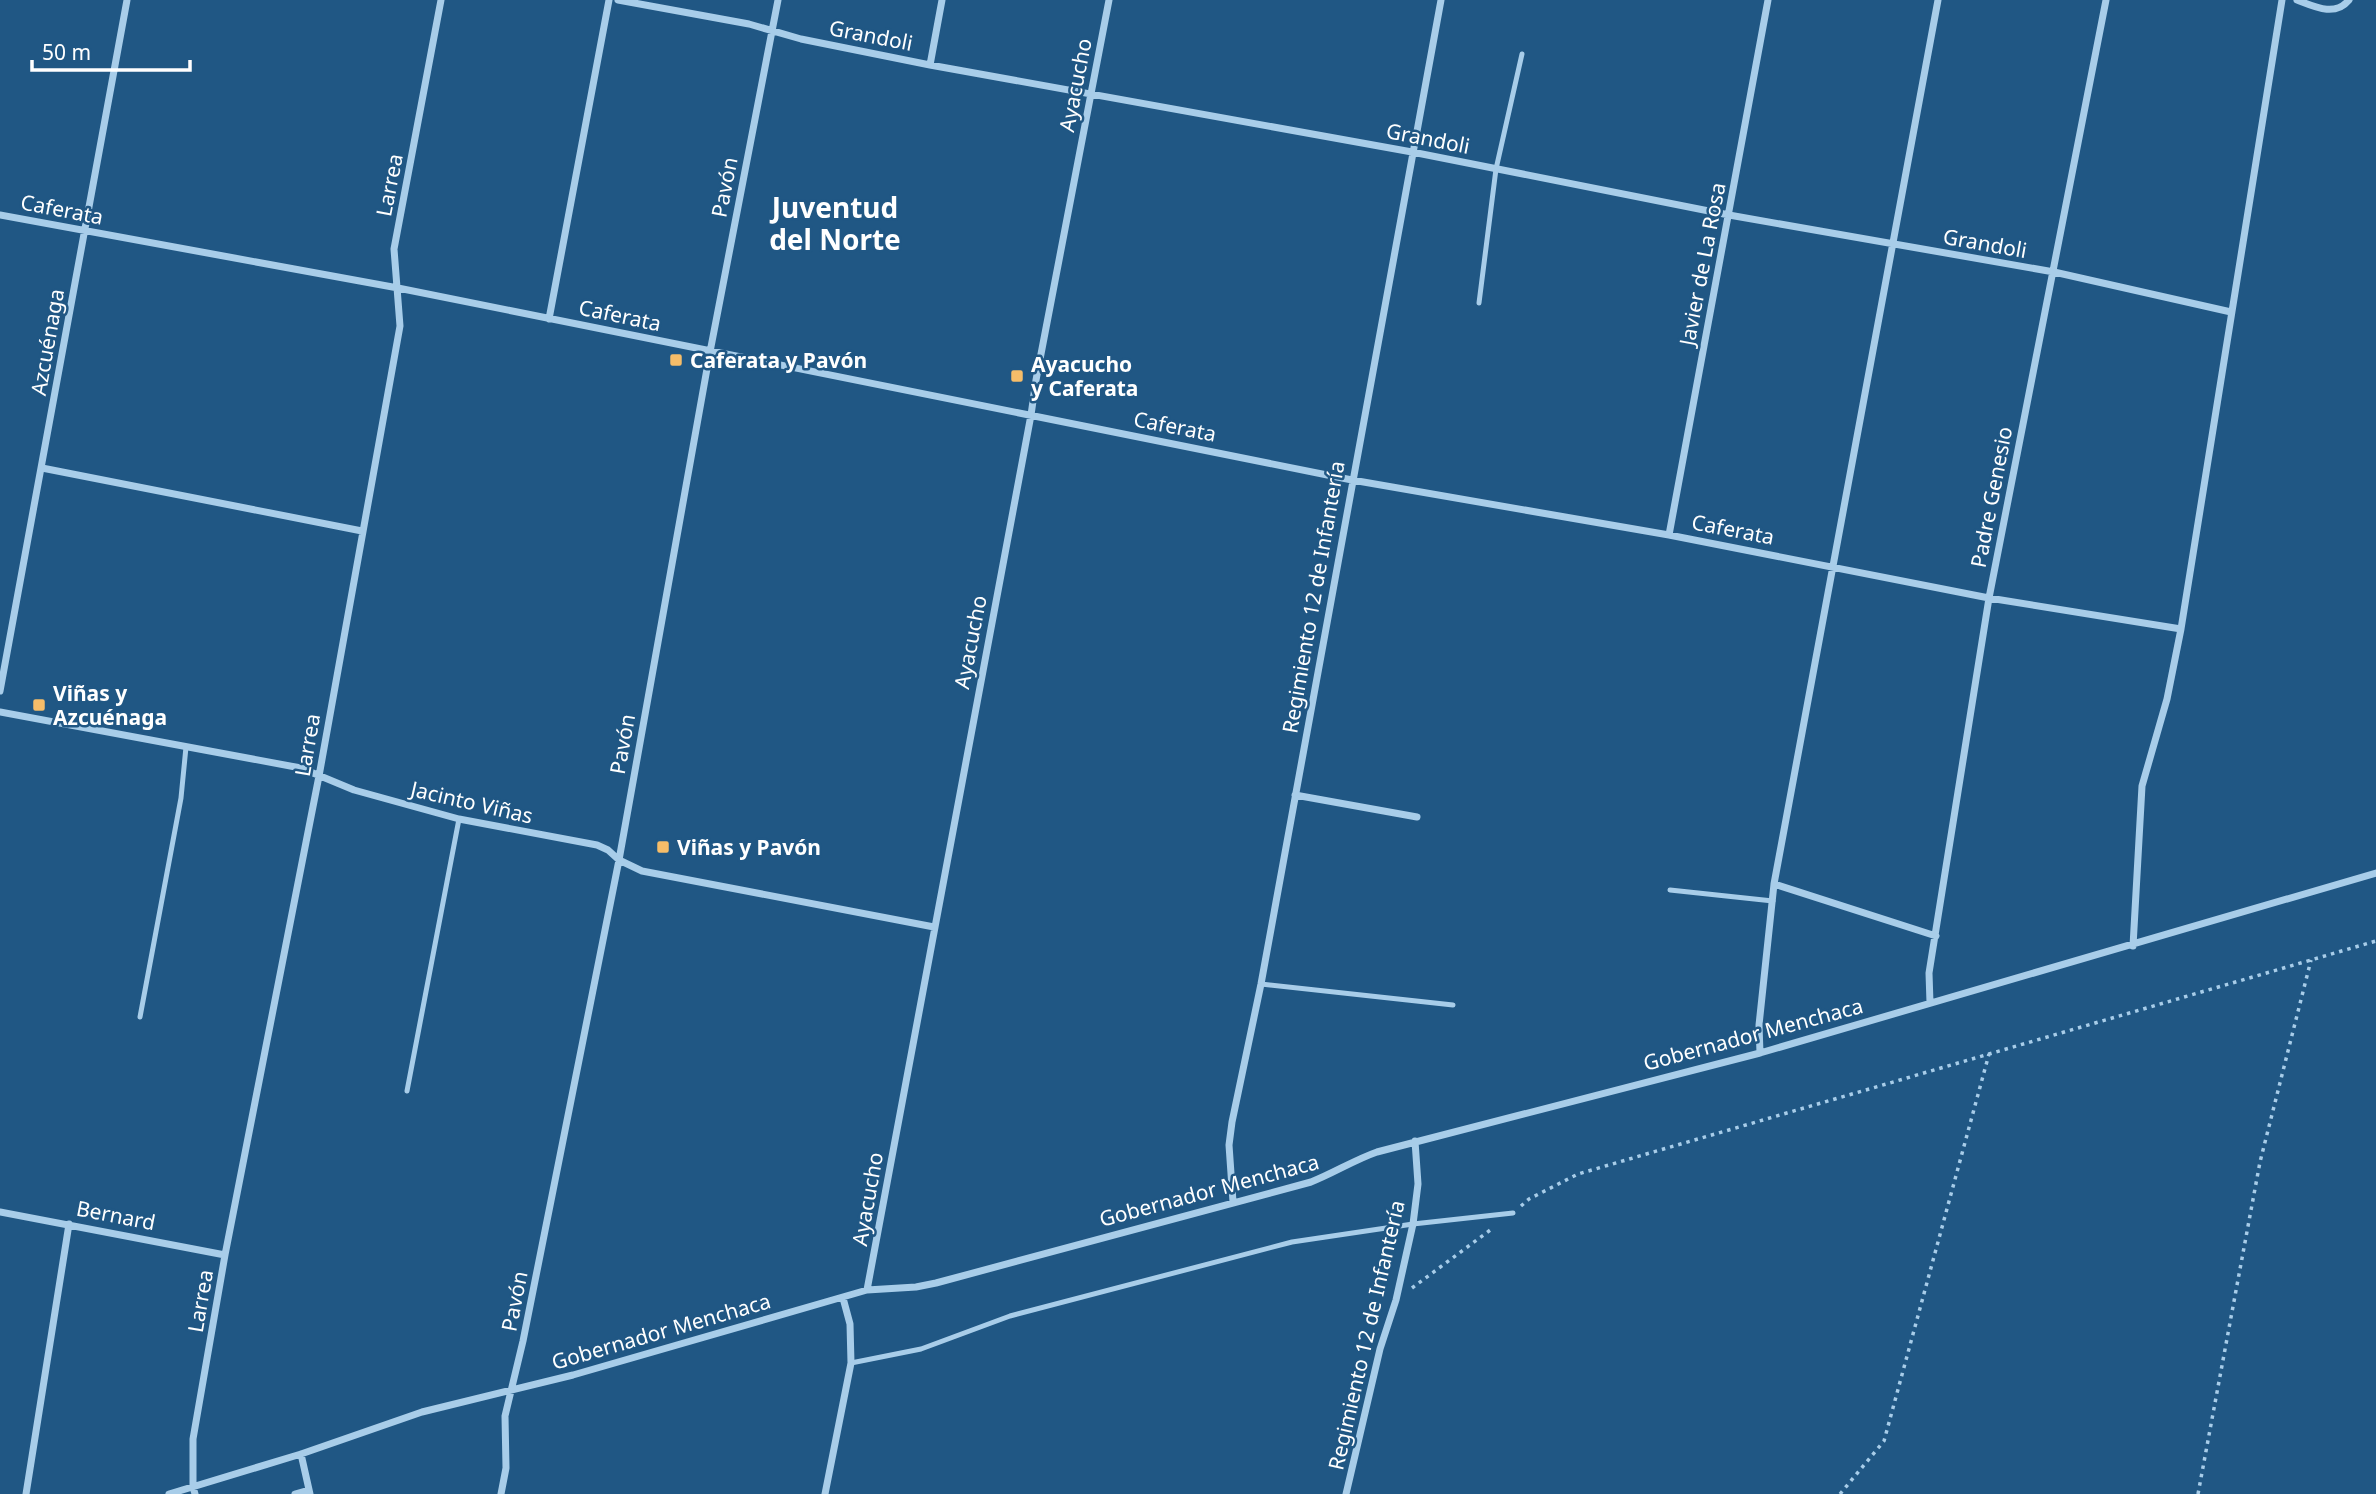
<svg xmlns="http://www.w3.org/2000/svg" width="2376" height="1494" font-family="'Noto Sans',sans-serif">
  <style>
    .lines { fill: none; stroke-linecap: round; stroke-linejoin: round }
    .path { stroke: #a8cde9; stroke-width: 3.5; stroke-dasharray: 3.5 5; stroke-linecap: butt }
    .service { stroke: #a8cde9; stroke-width: 5 }
    .minor { stroke: #a8cde9; stroke-width: 7 }
    .poi-dot { fill: #f6bd69; stroke: #205784; stroke-width: 2.5 }
    .labels { text-anchor: middle; dominant-baseline: central; stroke-width: 5; stroke-linejoin: round; paint-order: stroke }
    .street-label { font-size: 21px; fill: #fff; stroke: #205784 }
    .poi-label { font-size: 21px; font-weight: bold; fill: #fff; stroke: #205784; text-anchor: start }
    .district-label { font-size: 28px; font-weight: bold; fill: #fff; stroke: #205784 }
  </style>
  <rect width="100%" height="100%" fill="#205784"/>
  <g class="lines">
    <path class="path" d="M1521 1206 1529 1199 1578 1174 2376 941
      M1412 1288 1493 1228
      M1840 1494 1884 1441 1989 1054
      M2198 1494 2260 1162 2311 960"/>
    <path class="service" d="M1479 303 1496 169 1522 54
      M1670 890 1773 901
      M1261 984 1453 1005
      M140 1017 181 798 186 747
      M407 1091 459 819
      M851 1363 921 1349 1010 1316 1292 1242 1413 1224 1513 1213"/>
    <path class="minor" d="M618 0 749 24 801 39 930 65 1412 152 1729 215 2054 272 2231 312
      M2297 0C2315 7 2335 17 2349 0
      M930 65 942 0
      M0 215 398 288 1352 480 1669 535 1989 598 2181 629
      M549 319 609 0
      M42 468 362 531
      M1669 535 1768 0
      M0 691 127 0
      M0 712 301 768 354 790 459 819 597 845 608 850 619 860 642 871 934 927
      M1295 795 1417 817
      M1774 884 1936 936
      M2133 946 2142 786 2167 699 2181 629 2282 0
      M1930 1003 1929 973 1989 598 2106 0
      M1760 1053 1759 1025 1774 884 1938 0
      M1233 1202 1229 1145 1232 1122 1261 984 1441 0
      M0 1212 225 1255
      M867 1290 1031 415 1036 380 1109 0
      M301 1454 310 1494
      M26 1494 69 1224
      M169 1494 301 1454 422 1412 573 1375 867 1290 916 1287 936 1283 1311 1182C1334 1173 1354 1160 1377 1152L1760 1053 2376 873
      M195 1494 193 1487V1439L225 1255 319 776 400 326 394 249 441 0
      M295 1494 309 1490
      M501 1494 506 1468 505 1416 523 1341 619 860 710 352 778 0
      M825 1494 851 1363 850 1324 843 1298
      M1346 1494 1380 1349 1396 1300 1413 1224 1418 1184 1415 1141"/>
  </g>
  <g class="poi-dot">
    <rect x="669" y="353" width="14" height="14" rx="3.5"/>
    <rect x="1010" y="369" width="14" height="14" rx="3.5"/>
    <rect x="32" y="698" width="14" height="14" rx="3.5"/>
    <rect x="656" y="840" width="14" height="14" rx="3.5"/>
  </g>
  <g class="labels">
    <g class="street-label">
      <text transform="translate(871 35) rotate(11)">Grandoli</text>
      <text transform="translate(1075 85) rotate(-79)">Ayacucho</text>
      <text transform="translate(1428 138) rotate(11)">Grandoli</text>
      <text transform="translate(389 185) rotate(-79)">Larrea</text>
      <text transform="translate(724 187) rotate(-79)">Pavón</text>
      <text transform="translate(62 209) rotate(11)">Caferata</text>
      <text transform="translate(1985 243) rotate(10)">Grandoli</text>
      <text transform="translate(1702 264) rotate(-79)">Javier de La Rosa</text>
      <text transform="translate(620 315) rotate(12)">Caferata</text>
      <text transform="translate(47 342) rotate(-80)">Azcuénaga</text>
      <text transform="translate(1175 426) rotate(11)">Caferata</text>
      <text transform="translate(1991 497) rotate(-79)">Padre Genesio</text>
      <text transform="translate(1733 529) rotate(11)">Caferata</text>
      <text transform="translate(1313 597) rotate(-80)">Regimiento 12 de Infantería</text>
      <text transform="translate(970 642) rotate(-79)">Ayacucho</text>
      <text transform="translate(622 744) rotate(-80)">Pavón</text>
      <text transform="translate(307 745) rotate(-80)">Larrea</text>
      <text transform="translate(472 802) rotate(13)">Jacinto Viñas</text>
      <text transform="translate(1753 1034) rotate(-15)">Gobernador Menchaca</text>
      <text transform="translate(1209 1190) rotate(-15)">Gobernador Menchaca</text>
      <text transform="translate(867 1199) rotate(-80)">Ayacucho</text>
      <text transform="translate(116 1215) rotate(11)">Bernard</text>
      <text transform="translate(200 1301) rotate(-80)">Larrea</text>
      <text transform="translate(514 1301) rotate(-79)">Pavón</text>
      <text transform="translate(661 1331) rotate(-16)">Gobernador Menchaca</text>
      <text transform="translate(1366 1335) rotate(-77)">Regimiento 12 de Infantería</text>
    </g>
    <g class="poi-label">
      <text x="690" y="360">Caferata y Pavón</text>
      <text x="1031" y="364">Ayacucho<tspan x="1031" dy="24">y Caferata</tspan></text>
      <text x="53" y="693">Viñas y<tspan x="53" dy="24">Azcuénaga</tspan></text>
      <text x="677" y="847">Viñas y Pavón</text>
    </g>
    <g class="district-label">
      <text x="835" y="207">Juventud<tspan x="835" dy="32">del Norte</tspan></text>
    </g>
  </g>
  <path d="M32 60v10h158v-10" fill="none" stroke="#ffffff" stroke-width="3.5"/>
  <text x="42" y="60" font-size="21" fill="#ffffff" stroke="#205784" stroke-width="5" paint-order="stroke">50 m</text>
</svg>
